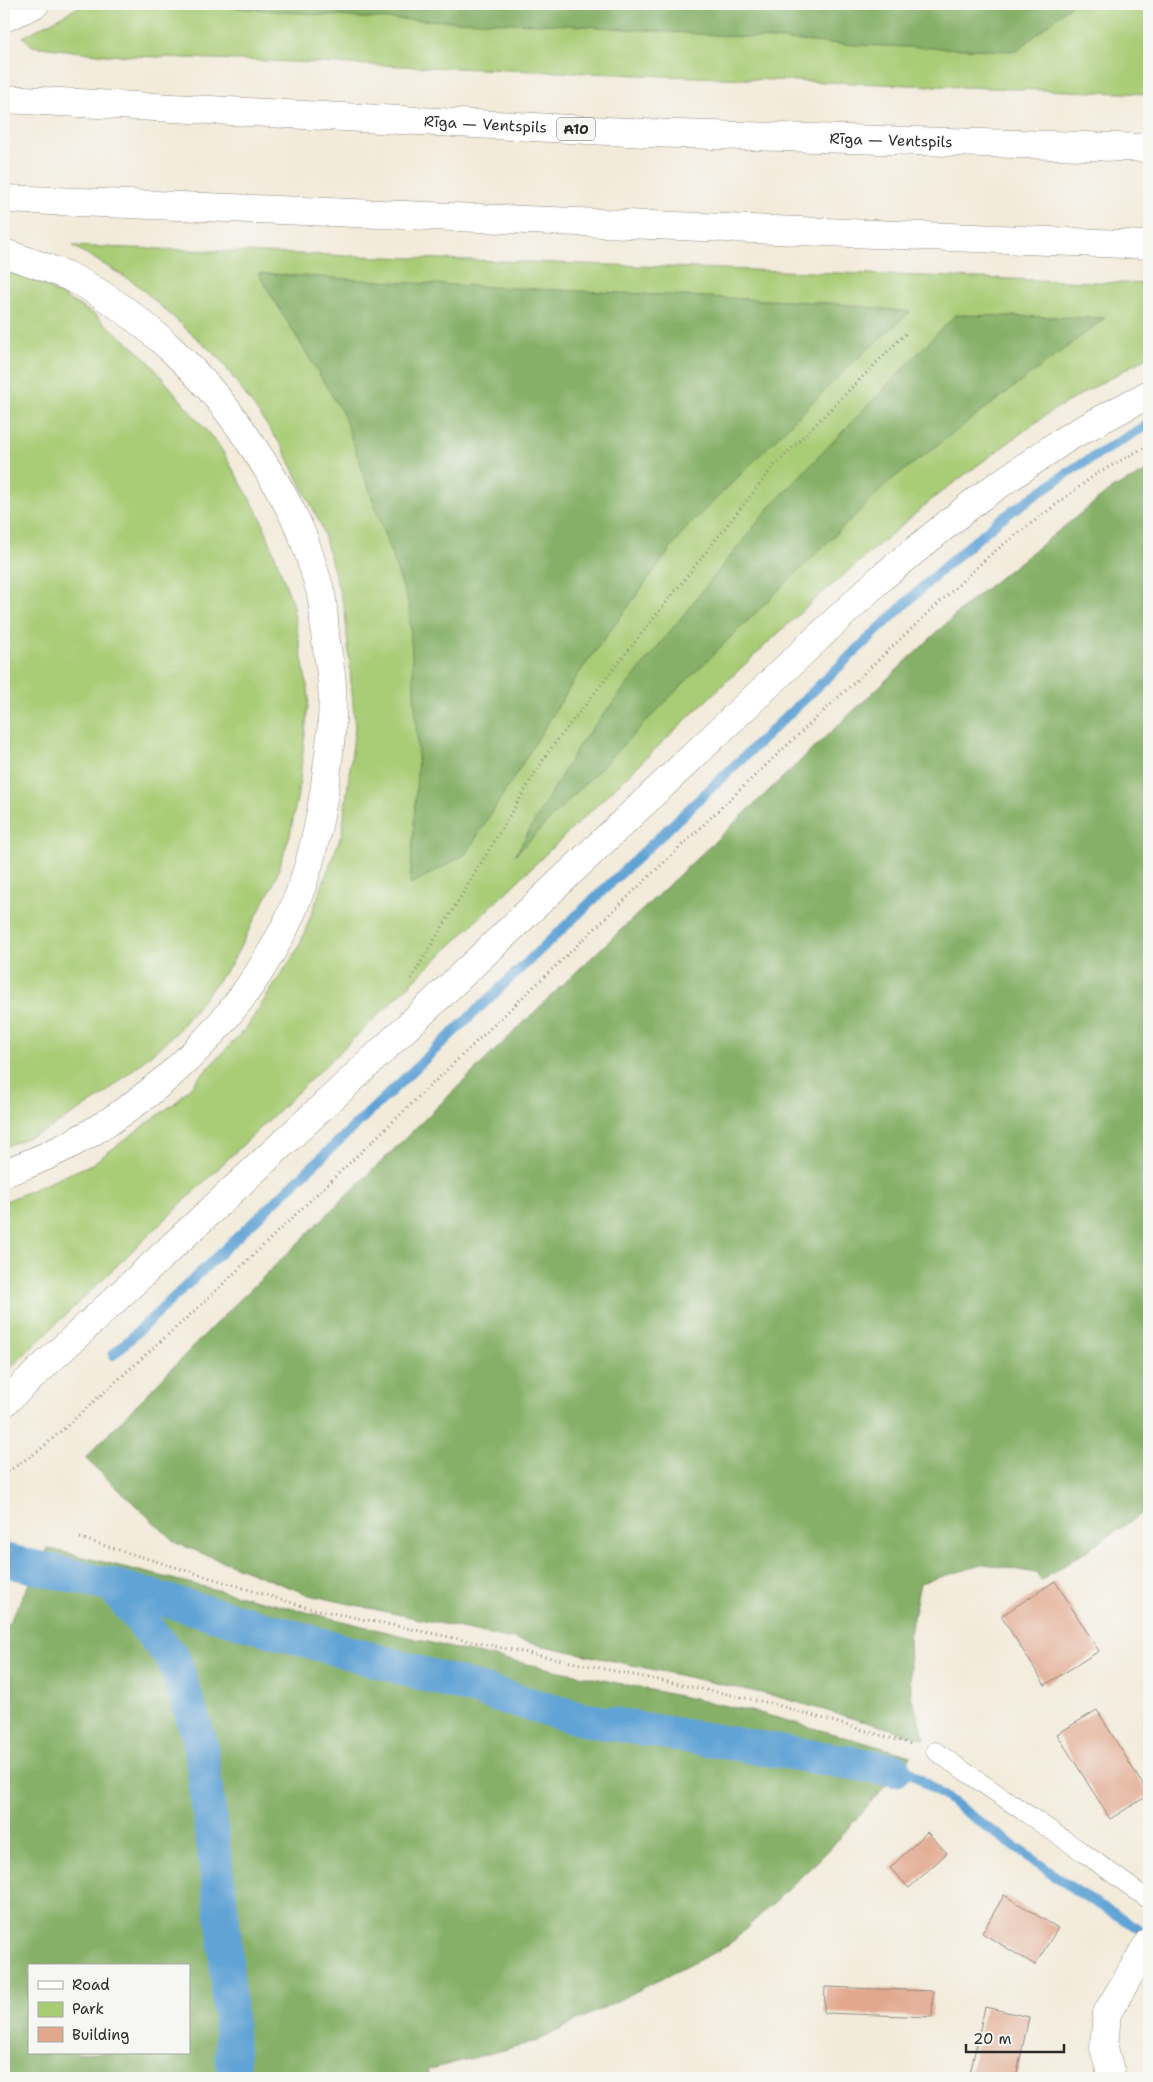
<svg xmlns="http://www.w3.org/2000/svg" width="1153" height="2082" font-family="'Shantell Sans',sans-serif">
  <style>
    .green { fill: #a9cc76; stroke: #6a7c50 }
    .forest { fill: #86b067; stroke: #586e49; fill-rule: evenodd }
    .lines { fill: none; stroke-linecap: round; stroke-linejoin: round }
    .stream { stroke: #61a3d5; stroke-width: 10 }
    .canal { stroke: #61a3d5; stroke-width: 34 }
    .building { fill: #e2a88e }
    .lane-casing { stroke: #8f8b82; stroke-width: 19 }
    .street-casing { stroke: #8f8b82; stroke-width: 29 }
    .highway-casing { stroke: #8f8b82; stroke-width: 29 }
    .path { stroke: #8f8b82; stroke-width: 3; stroke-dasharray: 1 4; stroke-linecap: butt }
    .lane { stroke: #fff; stroke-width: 18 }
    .street { stroke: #fff; stroke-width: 28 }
    .highway { stroke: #fff; stroke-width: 28 }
    .labels { text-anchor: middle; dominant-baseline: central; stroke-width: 4; stroke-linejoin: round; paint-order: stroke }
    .shield { fill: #f6f6f2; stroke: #686867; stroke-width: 1 }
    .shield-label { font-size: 14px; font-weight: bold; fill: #2b2b2b }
    .street-label { font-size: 15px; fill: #2b2b2b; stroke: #f6f6f2 }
  </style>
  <rect width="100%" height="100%" fill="#f6f6f2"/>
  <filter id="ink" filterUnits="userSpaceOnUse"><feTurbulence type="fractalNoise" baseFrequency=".02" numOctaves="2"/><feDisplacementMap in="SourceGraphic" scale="10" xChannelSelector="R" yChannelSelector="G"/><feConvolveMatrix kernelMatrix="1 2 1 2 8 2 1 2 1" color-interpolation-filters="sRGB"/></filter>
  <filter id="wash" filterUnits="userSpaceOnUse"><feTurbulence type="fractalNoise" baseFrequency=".0096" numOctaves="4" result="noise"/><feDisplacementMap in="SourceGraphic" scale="20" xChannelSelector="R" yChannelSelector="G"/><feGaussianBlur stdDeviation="1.12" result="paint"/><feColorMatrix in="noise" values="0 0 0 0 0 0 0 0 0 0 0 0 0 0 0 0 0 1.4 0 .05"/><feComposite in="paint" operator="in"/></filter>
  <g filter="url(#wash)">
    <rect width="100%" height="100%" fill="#f3ebda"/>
    <path class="green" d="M84 4H1149V94L106 55 32 46 23 37Z
      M73 246 1149 284V356L1050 412 936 496 813 601 698 708 4 1374V1202L92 1164 176 1102 246 1028 299 947 342 833 355 727 345 611 321 525 283 448 220 359 135 283Z
      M4 270 37 281 95 315 145 357 220 447 261 518 292 602 309 697 299 788 290 835 274 883 230 966 175 1034 101 1097 47 1130 4 1147Z"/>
    <path class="forest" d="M186 4H1072L1017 51 857 45 569 25 362 18Z
      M258 273 411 283 832 303 910 312 851 364 683 532 577 676 466 854 410 885 418 757 409 605 343 414Z
      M955 315 1105 318 890 481 680 687 515 855 579 745 769 508Z
      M1149 470V1509L1041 1581 1036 1573 985 1564 920 1583 909 1638 911 1695 925 1739 775 1696 309 1595 176 1543 85 1458 213 1326 558 989 968 603 1110 490Z
      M47 1548 456 1649 760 1713 912 1756 824 1855 729 1945 537 2041 427 2070 430 2078H4V1633ZM29 1966H189V2053H29Z"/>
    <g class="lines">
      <path class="stream" d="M113 1355 942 569 998 521 1073 469 1149 424
        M895 1770 910 1772 1078 1892 1138 1928"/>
      <path class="canal" d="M4 1560 112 1585 582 1719 895 1770
        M112 1585 174 1660 200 1741 224 1929 234 2078"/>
    </g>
    <g id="blocks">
      <path class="building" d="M1055 1581 1099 1651 1045 1685 1001 1616Z
        M1097 1710 1149 1795 1110 1819 1057 1734Z
        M927 1832 947 1853 909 1888 890 1868Z
        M1004 1895 1058 1928 1035 1965 982 1933Z
        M825 1987 933 1991 932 2017 824 2013Z
        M985 2007 1029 2017 1016 2078H969Z"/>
    </g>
  </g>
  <g filter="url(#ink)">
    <use href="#blocks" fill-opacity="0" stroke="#8f8b82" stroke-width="1"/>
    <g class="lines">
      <g class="lane-casing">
        <path id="lane" d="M935 1751 1084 1853 1149 1900"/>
      </g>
      <g class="street-casing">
        <path id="street" d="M1112 2078 1104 2048 1107 2013 1149 1942"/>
      </g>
      <g class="highway-casing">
        <g id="highway">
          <path d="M4 18 35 4"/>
          <path id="s1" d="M4 99 646 133 1149 148"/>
          <path d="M4 199 1149 245"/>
          <path d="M4 253C26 261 51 268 72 278 139 311 209 379 249 441 270 472 295 512 307 548 312 563 317 579 321 594 324 610 324 627 326 642 328 656 331 670 332 685 334 713 331 741 327 769 321 823 309 878 285 927 228 1040 123 1132 4 1173"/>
          <path d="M4 1403 351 1080 881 578 978 499 1067 438 1149 394"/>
        </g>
      </g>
      <path class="path" d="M411 979 548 752 774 466 908 331
        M4 1474 40 1450 201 1305 748 782 990 555 1096 474 1149 445
        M80 1538 309 1608 770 1703 911 1744"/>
      <use href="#lane" class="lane"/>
      <use href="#street" class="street"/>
      <use href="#highway" class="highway"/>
    </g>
  </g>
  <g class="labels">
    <rect class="shield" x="557" y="117.5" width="38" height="23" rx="4"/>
    <g class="shield-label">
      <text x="576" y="129">A10</text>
    </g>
    <g class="street-label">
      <text stroke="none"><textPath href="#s1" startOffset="482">Rīga — Ventspils</textPath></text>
      <text stroke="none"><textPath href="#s1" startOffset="888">Rīga — Ventspils</textPath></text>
    </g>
  </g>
  <rect width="1153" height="2082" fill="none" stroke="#f6f6f2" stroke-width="20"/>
  <rect x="28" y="1964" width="162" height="90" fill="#f6f6f2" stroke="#a5a5a2"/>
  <rect x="38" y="1981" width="25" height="8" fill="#ffffff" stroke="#a5a5a2"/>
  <text x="72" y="1990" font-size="15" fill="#2b2b2b">Road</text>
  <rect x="38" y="2002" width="25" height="15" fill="#a9cc76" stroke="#a5a5a2"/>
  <text x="72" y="2014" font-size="15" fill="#2b2b2b">Park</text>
  <rect x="38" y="2027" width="25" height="15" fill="#e2a88e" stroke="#a5a5a2"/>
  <text x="72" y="2040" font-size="15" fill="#2b2b2b">Building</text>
  <path d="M966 2044v8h98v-8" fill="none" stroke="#2b2b2b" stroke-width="2.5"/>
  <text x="973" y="2044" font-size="15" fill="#2b2b2b" stroke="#f6f6f2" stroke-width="4" paint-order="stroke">20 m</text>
</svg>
